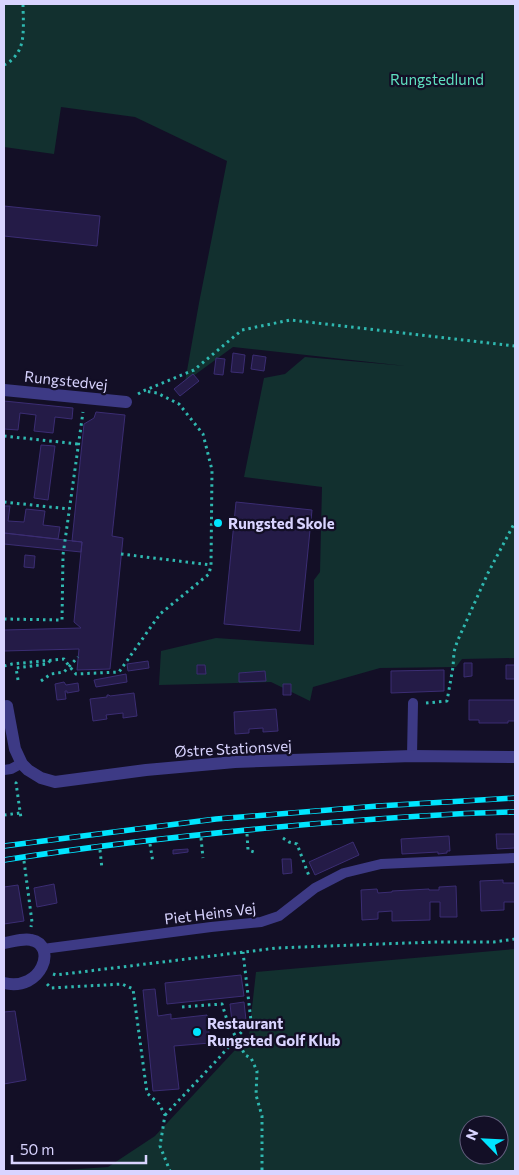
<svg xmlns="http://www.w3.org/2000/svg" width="519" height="1175" font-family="Commissioner,sans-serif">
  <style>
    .green { fill: #12302f; fill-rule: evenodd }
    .building { fill: #241b47; stroke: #3b2d73 }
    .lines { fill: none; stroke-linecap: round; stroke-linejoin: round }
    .path { stroke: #2fb8b0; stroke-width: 3; stroke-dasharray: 2.5 4; stroke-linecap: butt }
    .service { stroke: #3d3a85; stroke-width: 10 }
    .minor { stroke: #3d3a85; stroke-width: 12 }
    .rail-casing { stroke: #00e5ff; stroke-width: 5.5 }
    .rail { stroke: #130f26; stroke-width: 4; stroke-dasharray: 11; stroke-linecap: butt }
    .poi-dot { fill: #00e5ff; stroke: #130f26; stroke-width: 2 }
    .labels { text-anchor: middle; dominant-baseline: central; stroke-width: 4.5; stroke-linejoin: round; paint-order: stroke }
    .park-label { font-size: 15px; fill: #5fe0c0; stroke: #130f26 }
    .street-label { font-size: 15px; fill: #d9d4ff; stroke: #130f26 }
    .poi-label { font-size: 15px; font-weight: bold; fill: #d9d4ff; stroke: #130f26; text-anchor: start }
  </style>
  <rect width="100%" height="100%" fill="#130f26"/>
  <path class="green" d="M4 4H515V658L462 659 456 667 380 668 313 687 310 701 271 682 159 685 161 651 216 638 314 645V580L320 572 322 487 244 477 264 378 285 374 305 357 406 366 233 347 185 382 199 303 227 161 135 117 61 107 54 154 4 147Z
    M515 949V1171H49L108 1167 155 1136 249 1035 256 972ZM469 1125H499V1155H469Z"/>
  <path class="building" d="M4 206 100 216 97 246 4 236Z
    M233 353 245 355 243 373 231 372Z
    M253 355 266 357 264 371 251 369Z
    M216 358 225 359 223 375 214 374Z
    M193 374 199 381 180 396 174 389Z
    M4 401 73 408 72 419 55 417 53 433 34 431 36 415 20 413 18 430 4 429Z
    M96 412 125 415 112 536 123 538 110 669 77 670 79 649 4 651V630L81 628 74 622 82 542 72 541 84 424 94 418Z
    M41 445 55 446 48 500 34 498Z
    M236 502 312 510 300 631 224 624Z
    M4 506H10L8 521 24 522 26 509 45 511 43 525 60 527 58 539 4 533Z
    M4 533 82 542 81 552 4 544Z
    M25 555 35 556 34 568 24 567Z
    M148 661 149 668 128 671 127 664Z
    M464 663H472V676L464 677Z
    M197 665H205L206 674H197Z
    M506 665H515V679H506Z
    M444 670V691L391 693V671Z
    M265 671 266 681 239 682V673Z
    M126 674 127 682 96 687 94 680Z
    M64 682 66 685 78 683 79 691 67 693V691H65L66 699 57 700 55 684Z
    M283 684H291V695H283Z
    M134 693 137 716 123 718V713L106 715 107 719 93 721 90 699 107 697V695H109L110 696Z
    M469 700H515V721H508V723H479V720H469Z
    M276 709 278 731 263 732V728L249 729V733L235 734 234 712Z
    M496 834H515V848L497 849Z
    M449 836 450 851H447V853L438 854V852L402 854 401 839Z
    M353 842 359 855 315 875 309 862Z
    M188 849V852L173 854V850Z
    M282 859H291L292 873 283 874Z
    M503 880V883H515V902H504V910L481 911 480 881Z
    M54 884 57 903 37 907 34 888Z
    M18 885 24 921 4 924V887Z
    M456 886 457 917H440V902H430V920L392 921V911L378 912V919L362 920 361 890 377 889 378 893 392 892V891L429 889V890H439V887Z
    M241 975 244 996 167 1004 165 983Z
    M155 989 158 1016 171 1014V1019L207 1015 210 1043 174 1046 179 1089 153 1091 143 990Z
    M244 1002 246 1020 232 1022 230 1004Z
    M15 1011 26 1080 4 1084V1012Z"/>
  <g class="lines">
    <path class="path" d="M4 65C10 63 18 54 20 48 25 37 23 16 23 4
      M138 394 143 391 194 370 242 330 290 320 515 346
      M4 436 78 444
      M4 502 69 509
      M121 554 211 565 212 470 203 434 179 404 157 393 144 391
      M4 619 62 620 63 555 83 412
      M4 666 12 664 64 659 69 666 76 674 119 672 160 614 209 574 211 565
      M18 680 16 668 47 664 50 661
      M41 681 51 674 64 672 78 657
      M426 703 447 701 453 667 454 652 457 642 488 573 515 522
      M17 782 16 783 21 818
      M4 815 20 813
      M247 834 248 850 254 852
      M201 838 203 858
      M283 838 289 842 297 844 309 876
      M150 844 153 863
      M100 850 102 869
      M24 861 32 922 31 927
      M53 974 56 975 277 948 434 942H494L515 939
      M47 984 51 988 122 984 133 989 147 1093 159 1104 165 1115 160 1146 170 1171
      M182 1007 222 1004 227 1020 245 1055 251 1058 257 1071 256 1095 262 1116V1171
      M165 1115 218 1059 251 1021 243 952"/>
    <path class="service" d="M412 756 413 703
      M4 770 11 769 22 763
      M43 949 211 927 261 922 279 916 315 888 344 873 381 864 515 858"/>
    <path class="minor" d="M4 390 126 402
      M4 707 7 706 15 749 22 764 28 770 41 778 55 782 146 770 235 762 412 756 515 757
      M4 943C12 942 23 938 31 940 58 945 42 992 4 983"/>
    <g class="rail-casing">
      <path id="rail" d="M4 846 216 819 378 806 515 798
        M4 860C106 844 209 833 312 824 379 819 447 813 515 812"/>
    </g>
    <use href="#rail" class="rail"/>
  </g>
  <g class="poi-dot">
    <circle cx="218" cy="523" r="5"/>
    <circle cx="197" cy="1032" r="5"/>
  </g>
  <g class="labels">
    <g class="park-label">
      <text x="437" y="79">Rungstedlund</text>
    </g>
    <g class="street-label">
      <text transform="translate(66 380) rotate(6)">Rungstedvej</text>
      <text transform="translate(233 748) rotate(-3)">Østre Stationsvej</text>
      <text transform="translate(210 913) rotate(-7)">Piet Heins Vej</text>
    </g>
    <g class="poi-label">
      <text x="228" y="523">Rungsted Skole</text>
      <text x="207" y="1023">Restaurant<tspan x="207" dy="17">Rungsted Golf Klub</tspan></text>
    </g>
  </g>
  <rect width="519" height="1175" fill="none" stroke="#d9d4ff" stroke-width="10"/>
  <g transform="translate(484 1140) rotate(294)"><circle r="24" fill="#130f26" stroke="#625e7d"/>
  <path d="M0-4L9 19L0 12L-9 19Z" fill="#00e5ff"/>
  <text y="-8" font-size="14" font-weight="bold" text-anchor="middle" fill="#d9d4ff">N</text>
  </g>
  <path d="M12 1155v8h134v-8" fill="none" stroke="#d9d4ff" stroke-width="2.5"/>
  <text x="20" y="1155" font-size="15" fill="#d9d4ff" stroke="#130f26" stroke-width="4" paint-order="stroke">50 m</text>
</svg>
